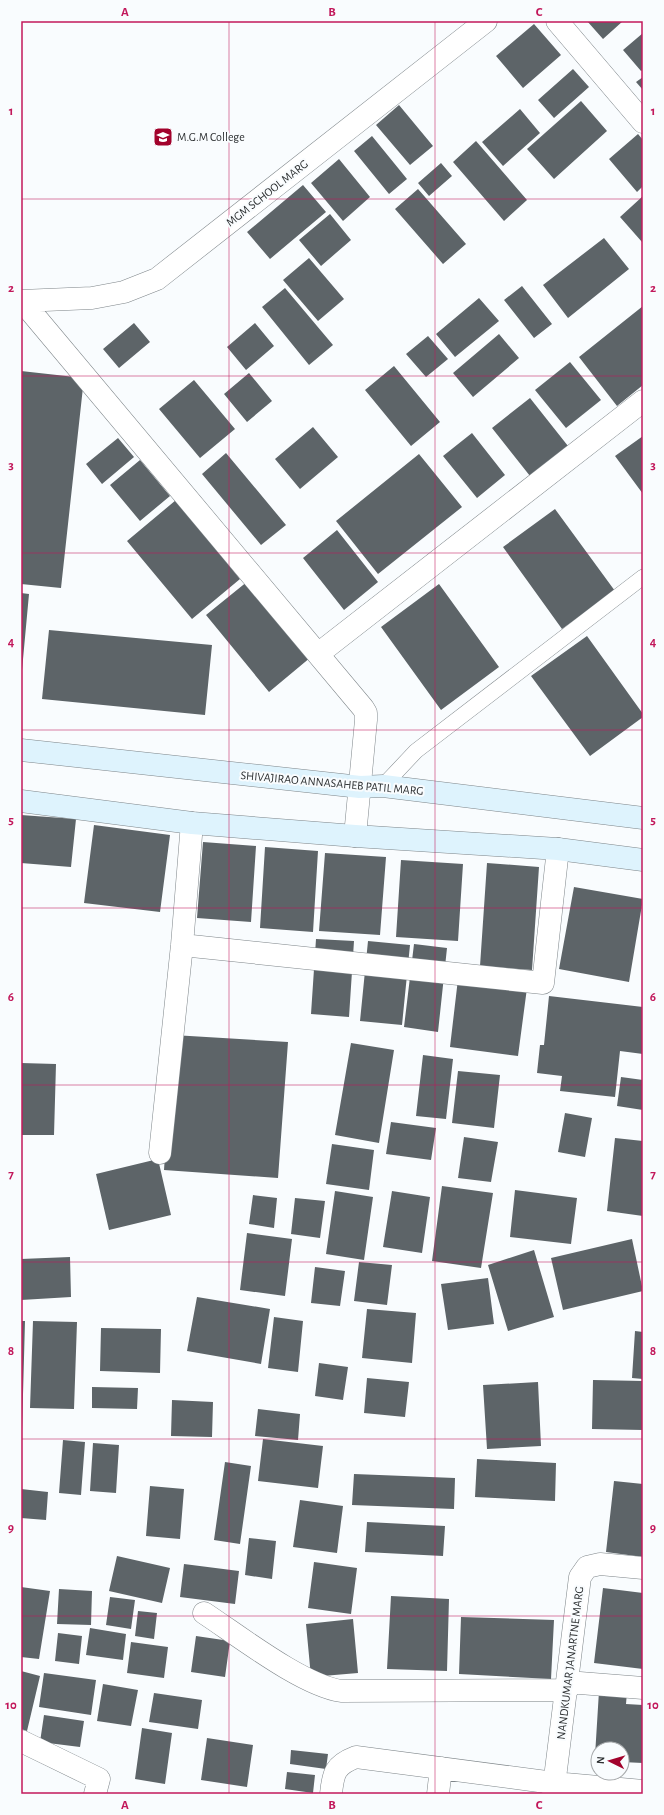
<svg xmlns="http://www.w3.org/2000/svg" width="664" height="1815" font-family="'Alegreya Sans',sans-serif">
  <style>
    .building { fill: #5d6468 }
    .lines { fill: none; stroke-linecap: round; stroke-linejoin: round }
    .lane-casing { stroke: #7e8589; stroke-width: 16 }
    .street-casing { stroke: #7e8589; stroke-width: 23 }
    .secondary-casing { stroke: #7e8589; stroke-width: 23 }
    .lane { stroke: #fff; stroke-width: 15 }
    .street { stroke: #fff; stroke-width: 22 }
    .secondary { stroke: #def3fd; stroke-width: 22 }
    .grid { fill: none; stroke: #c2185b; stroke-width: 1; stroke-opacity: 0.55 }
    .labels { text-anchor: middle; dominant-baseline: central; stroke-width: 4; stroke-linejoin: round; paint-order: stroke }
    .poi-label { font-size: 12px; fill: #2d3032; stroke: #f9fcfe; text-anchor: start }
    .street-label { font-size: 12px; fill: #2d3032; stroke: #f9fcfe }
    .neatline { fill: none; stroke: #c2185b; stroke-width: 1.5 }
    .grid-label { font-size: 13px; text-anchor: middle; font-weight: bold; fill: #c2185b }
  </style>
  <rect width="100%" height="100%" fill="#f9fcfe"/>
  <path class="building" d="M587 21H623L603 39Z
    M534 24 561 55 523 88 496 56Z
    M643 33V70L641 71 623 50Z
    M573 69 589 87 554 118 538 100Z
    M643 77V90L636 82Z
    M581 101 607 131 554 179 527 149Z
    M399 105 433 146 410 165 376 125Z
    M520 109 540 133 503 166 482 142Z
    M638 134 643 140V186L637 192 609 159Z
    M372 136 407 179 389 194 354 151Z
    M476 141 527 200 504 221 453 162Z
    M339 159 370 197 343 221 311 183Z
    M441 163 452 176 429 196 418 183Z
    M303 185 326 212 270 259 247 232Z
    M418 189 466 244 443 264 395 209Z
    M643 196V241L642 242 620 217Z
    M330 214 351 240 321 266 299 240Z
    M604 238 629 269 568 318 543 285Z
    M309 258 344 299 318 321 283 280Z
    M522 286 552 324 534 338 504 300Z
    M285 288 333 345 309 365 262 307Z
    M479 298 499 321 455 357 436 334Z
    M643 306V385L617 406 579 357Z
    M134 323 150 342 119 368 103 349Z
    M255 323 274 346 246 370 227 347Z
    M499 334 519 358 473 397 453 373Z
    M428 336 448 359 426 377 406 354Z
    M570 362 601 400 566 428 535 390Z
    M394 366 440 422 411 446 365 390Z
    M21 371 84 378 61 588 21 584Z
    M249 373 272 401 247 422 224 394Z
    M194 380 235 429 200 458 159 409Z
    M530 398 568 446 530 476 492 428Z
    M313 427 338 457 300 489 275 459Z
    M472 433 505 475 477 498 443 456Z
    M643 436V494L615 456Z
    M118 438 134 457 102 484 86 464Z
    M226 453 286 525 261 545 202 474Z
    M419 454 462 507 378 574 336 521Z
    M140 460 170 496 140 521 110 485Z
    M176 500 240 579 192 619 127 541Z
    M555 509 615 591 562 629 503 547Z
    M337 530 378 582 344 610 303 558Z
    M248 581 311 657 269 692 206 615Z
    M439 584 499 667 441 710 381 627Z
    M21 593 29 594 22 670H21Z
    M49 630 212 645 205 715 42 699Z
    M587 636 643 714V717L590 756 531 676Z
    M21 815 76 819 71 867 21 863Z
    M94 825 170 835 160 912 84 903Z
    M203 842 256 846 251 922 197 918Z
    M265 847 318 851 313 932 260 928Z
    M325 853 386 857 380 935 319 931Z
    M401 860 463 864 458 941 396 937Z
    M487 863 539 867 532 970 480 966Z
    M574 887 643 899 629 982 559 969Z
    M316 939 354 941 349 1017 311 1014Z
    M368 941 410 945 402 1025 360 1021Z
    M414 944 447 948 438 1032 404 1027Z
    M458 979 527 988 518 1056 450 1047Z
    M549 996 643 1007V1054L620 1051 615 1097 560 1091 562 1076 537 1073 540 1045H544Z
    M173 1035 288 1042 278 1178 164 1170Z
    M351 1043 394 1050 379 1143 335 1135Z
    M423 1055 453 1059 446 1119 416 1116Z
    M21 1063 56 1064 54 1135H21Z
    M458 1071 500 1075 494 1128 452 1123Z
    M621 1077 643 1080V1110L617 1106Z
    M565 1113 592 1118 585 1157 558 1152Z
    M391 1122 436 1128 431 1160 386 1154Z
    M464 1137 498 1142 491 1182 458 1178Z
    M615 1138 643 1141V1216L607 1211Z
    M332 1144 374 1150 369 1190 326 1184Z
    M158 1159 171 1215 109 1230 96 1174Z
    M442 1186 493 1193 481 1268 432 1261Z
    M515 1190 577 1198 571 1244 510 1237Z
    M335 1191 373 1197 364 1260 326 1254Z
    M392 1191 430 1197 422 1253 383 1247Z
    M253 1195 277 1198 274 1228 249 1224Z
    M295 1198 325 1201 320 1238 291 1234Z
    M247 1233 292 1239 285 1296 240 1290Z
    M632 1239 643 1291 563 1310 551 1258Z
    M534 1250 554 1317 508 1331 488 1265Z
    M70 1257 71 1297 21 1300V1259Z
    M359 1262 392 1265 387 1305 354 1301Z
    M315 1267 345 1271 340 1306 311 1303Z
    M488 1278 494 1324 448 1330 441 1284Z
    M197 1297 270 1309 261 1364 187 1351Z
    M367 1309 416 1313 412 1363 362 1358Z
    M274 1317 303 1321 298 1372 268 1368Z
    M21 1321H25L22 1431H21Z
    M33 1321 77 1322 74 1409 30 1408Z
    M101 1328 161 1329 160 1373 100 1371Z
    M635 1331 643 1332V1379L632 1378Z
    M319 1363 348 1367 343 1400 315 1396Z
    M367 1378 409 1382 405 1417 364 1413Z
    M593 1380 643 1381V1430L592 1429Z
    M538 1382 541 1446 487 1449 483 1385Z
    M92 1387 138 1388 137 1409 92 1408Z
    M172 1400 213 1402 212 1437 171 1436Z
    M258 1409 300 1414 298 1440 255 1436Z
    M263 1439 323 1446 318 1488 258 1481Z
    M63 1440 85 1442 81 1495 59 1493Z
    M93 1443 119 1445 116 1493 90 1491Z
    M477 1459 556 1463 555 1501 475 1497Z
    M225 1462 251 1466 240 1544 214 1540Z
    M354 1474 455 1478 454 1509 352 1505Z
    M614 1481 643 1484V1557L606 1552Z
    M150 1486 184 1489 180 1539 146 1536Z
    M21 1489 48 1492 46 1520 21 1518Z
    M300 1500 343 1506 337 1553 293 1547Z
    M367 1522 445 1526 443 1556 365 1552Z
    M249 1538 276 1541 272 1579 245 1575Z
    M117 1556 170 1568 162 1603 109 1591Z
    M314 1562 357 1568 351 1614 308 1608Z
    M184 1564 239 1571 235 1604 180 1597Z
    M21 1587 50 1591 39 1659 21 1657Z
    M603 1588 643 1593V1669L594 1663Z
    M59 1589 92 1591 91 1625 57 1624Z
    M391 1596 449 1599 447 1671 387 1669Z
    M110 1597 135 1600 131 1629 106 1625Z
    M138 1611 157 1613 154 1639 135 1636Z
    M461 1617 554 1620 551 1679 459 1674Z
    M353 1619 358 1673 311 1677 306 1624Z
    M90 1628 126 1634 123 1660 86 1655Z
    M58 1633 82 1636 79 1664 55 1661Z
    M196 1636 230 1641 225 1677 191 1672Z
    M131 1642 168 1647 164 1678 127 1673Z
    M21 1671 40 1676 27 1731 21 1729Z
    M44 1673 96 1680 91 1715 39 1707Z
    M103 1684 138 1690 131 1726 97 1721Z
    M599 1691 627 1692 626 1704 643 1705V1763L622 1762V1749H598V1772H594Z
    M154 1693 202 1700 198 1729 149 1722Z
    M44 1715 84 1721 80 1747 40 1742Z
    M142 1728 172 1733 165 1784 135 1779Z
    M207 1738 253 1745 247 1787 201 1780Z
    M291 1750 328 1754 326 1769 290 1764Z
    M287 1772 315 1775 313 1793 285 1789Z"/>
  <g class="lines">
    <g class="lane-casing">
      <path id="lane" d="M383 786 416 751 643 577"/>
    </g>
    <g class="street-casing">
      <path id="street" d="M557 21 643 122
        M21 301 92 298 124 292 157 279 486 21
        M22 301 363 708 366 713V720L355 836
        M318 654 643 401
        M182 945 543 983 558 849
        M160 1153 182 945 192 823
        M204 1613C239 1636 302 1685 341 1691L567 1690
        M567 1682 643 1688
        M21 1741 99 1779 95 1794
        M331 1794C333 1773 335 1765 356 1757L554 1783 643 1791
        M438 1794 441 1768
        M553 1794 580 1577 587 1567 600 1564 643 1568"/>
    </g>
    <g class="secondary-casing">
      <path id="secondary" d="M21 750 360 787 383 786 643 818
        M21 801 192 823 355 836 558 849 643 860"/>
    </g>
    <use href="#lane" class="lane"/>
    <use href="#street" class="street"/>
    <use href="#secondary" class="secondary"/>
  </g>
  <path class="grid" d="M229 21V1794M435 21V1794M21 199H643M21 376H643M21 553H643M21 730H643M21 908H643M21 1085H643M21 1262H643M21 1439H643M21 1616H643"/>
  <defs>
    <g id="university-square" transform="scale(1)"><rect x="-9" y="-9" width="18" height="18" rx="4" fill="#a2022c" stroke="#f9fcfe"/><path d="M0-5L7-2L0 1L-7-2ZM-4 1L0 2.5L4 1V4Q0 6-4 4Z" fill="#fff"/></g>
  </defs>
  <g fill-rule="evenodd">
    <use href="#university-square" x="163" y="137"/>
  </g>
  <g class="labels">
    <g class="poi-label">
      <text x="177" y="137">M.G.M College</text>
    </g>
    <g class="street-label">
      <text transform="translate(267 193) rotate(-38)">MGM SCHOOL MARG</text>
      <text transform="translate(332 783) rotate(5)">SHIVAJIRAO ANNASAHEB PATIL MARG</text>
      <text transform="translate(570 1663) rotate(-83)">NANDKUMAR JANARTNE MARG</text>
    </g>
  </g>
  <rect width="664" height="1815" fill="none" stroke="#f9fcfe" stroke-width="44"/>
  <g transform="translate(610 1761) rotate(275)"><circle r="19" fill="#f9fcfe" stroke="#a7aaac"/>
  <path d="M0-3L7 15L0 10L-7 15Z" fill="#a2022c"/>
  <text y="-6" font-size="11" font-weight="bold" text-anchor="middle" fill="#2d3032">N</text>
  </g>
  <rect x="22" y="22" width="620" height="1771" class="neatline"/>
  <g class="grid-label">
    <text x="125" y="16">A</text>
    <text x="332" y="16">B</text>
    <text x="539" y="16">C</text>
    <text x="11" y="115">1</text>
    <text x="653" y="115">1</text>
    <text x="11" y="292">2</text>
    <text x="653" y="292">2</text>
    <text x="11" y="469">3</text>
    <text x="653" y="469">3</text>
    <text x="11" y="646">4</text>
    <text x="653" y="646">4</text>
    <text x="11" y="824">5</text>
    <text x="653" y="824">5</text>
    <text x="11" y="1001">6</text>
    <text x="653" y="1001">6</text>
    <text x="11" y="1178">7</text>
    <text x="653" y="1178">7</text>
    <text x="11" y="1355">8</text>
    <text x="653" y="1355">8</text>
    <text x="11" y="1532">9</text>
    <text x="653" y="1532">9</text>
    <text x="11" y="1709">10</text>
    <text x="653" y="1709">10</text>
    <text x="125" y="1809">A</text>
    <text x="332" y="1809">B</text>
    <text x="539" y="1809">C</text>
  </g>
</svg>
